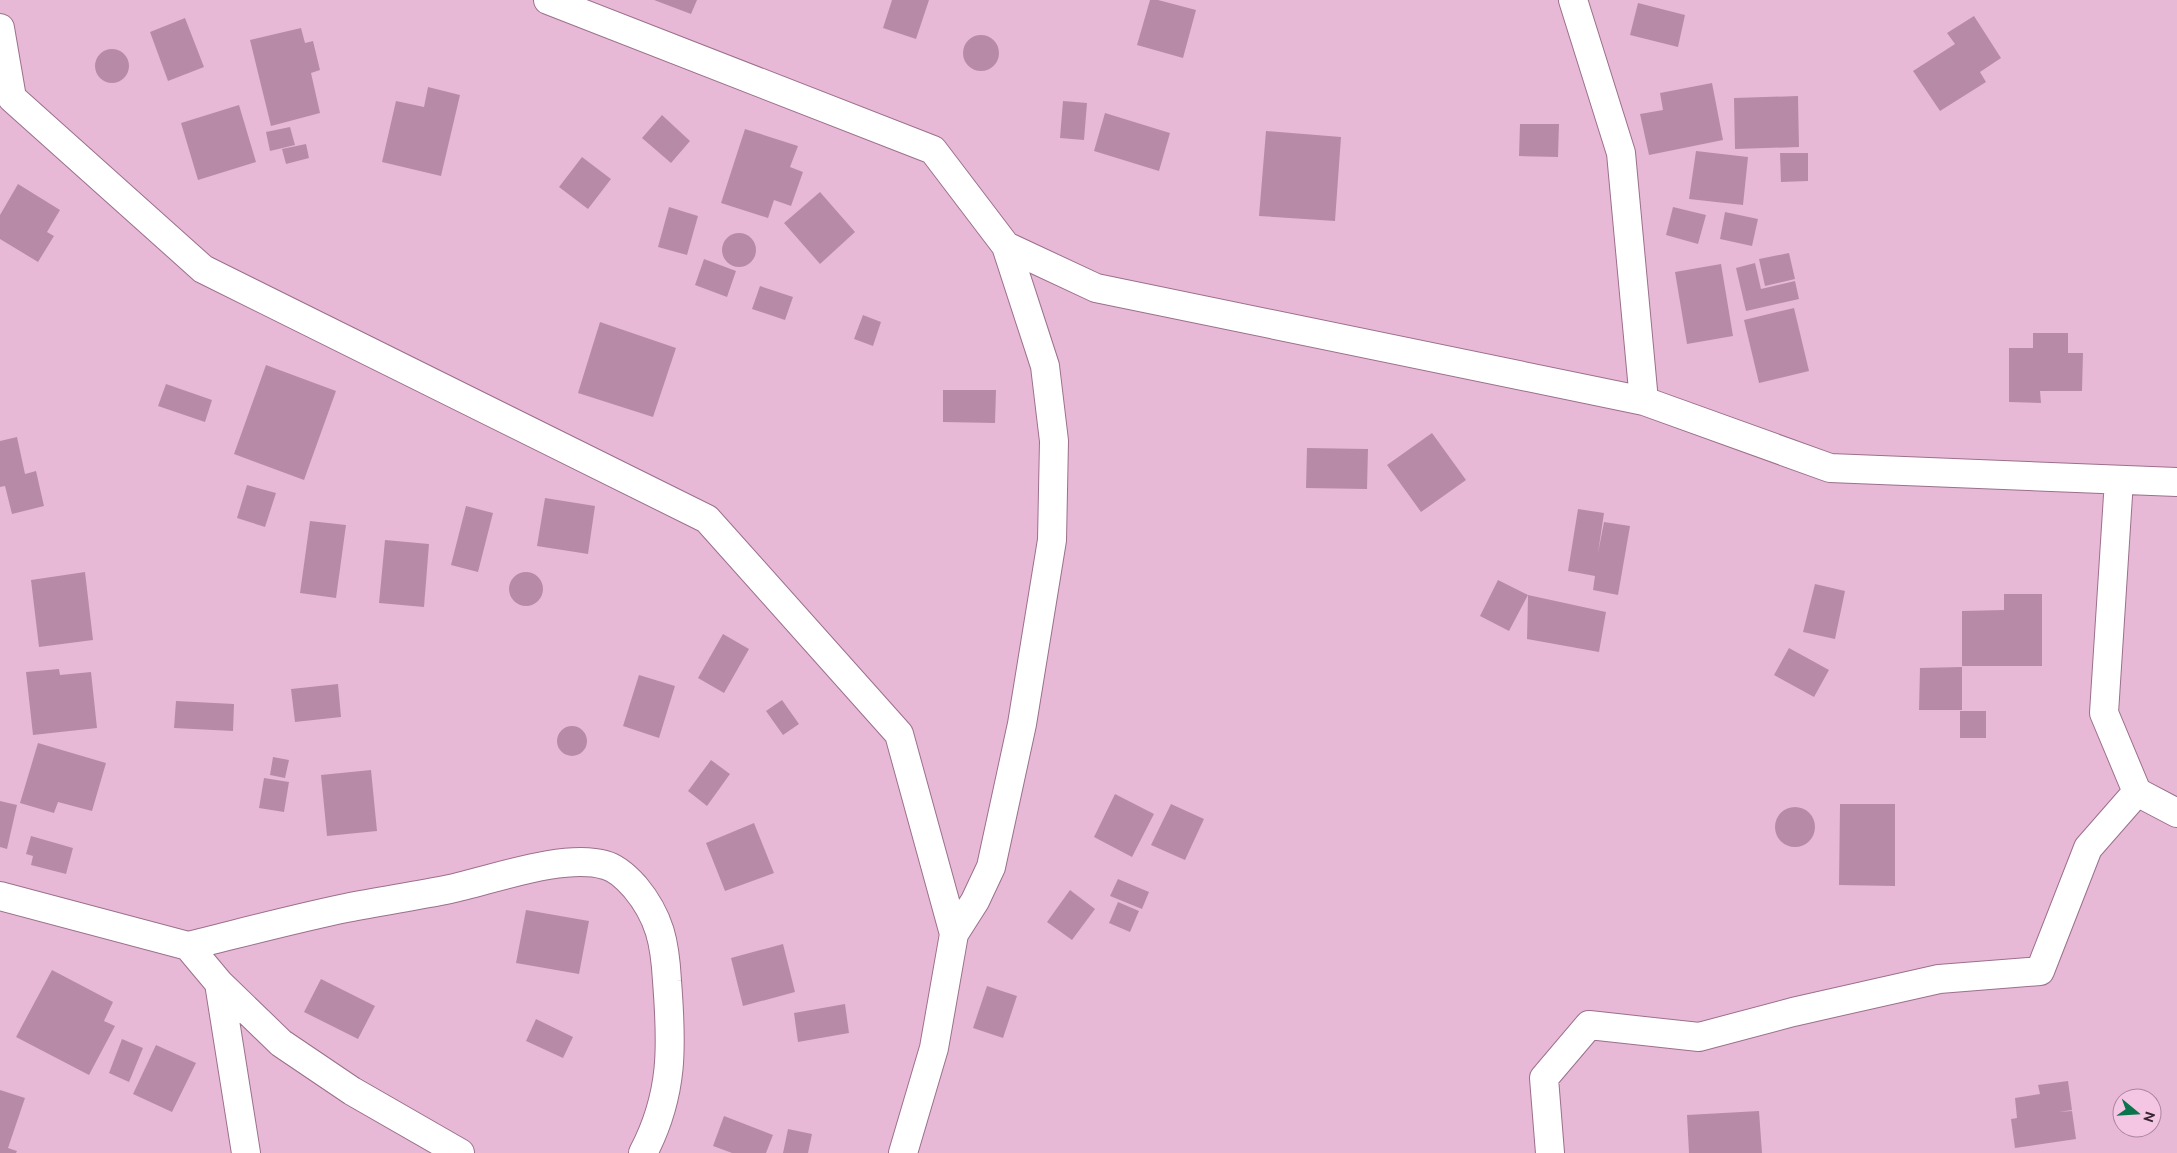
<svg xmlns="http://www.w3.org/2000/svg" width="2177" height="1153" font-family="Ubuntu,sans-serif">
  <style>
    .building { fill: #b78ba7 }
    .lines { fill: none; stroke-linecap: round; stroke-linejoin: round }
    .minor-casing { stroke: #9b708b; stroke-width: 30 }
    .minor { stroke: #fff; stroke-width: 28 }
  </style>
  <rect width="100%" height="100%" fill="#e8b9d7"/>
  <path class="building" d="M654 0H697L691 14Z
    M892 0H929L916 39 883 28Z
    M1150 0H1158L1196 10 1183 58 1137 45Z
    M1638 3 1685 15 1678 47 1630 35Z
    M1974 16 2001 58 1980 72 1986 82 1940 111 1913 71 1955 44 1947 33Z
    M185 18 204 67 168 81 150 32Z
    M301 28 305 43 313 41 320 70 311 73 320 113 271 126 250 40Z
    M963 53a18 18 0 1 1 36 0a18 18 0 1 1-36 0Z
    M95 66a17 17 0 1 1 34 0a17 17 0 1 1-34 0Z
    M1712 83 1723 140 1649 155 1640 114 1663 110 1660 93Z
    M428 87 460 95 441 176 382 162 396 101 424 107Z
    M1798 96 1799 147 1735 149 1734 98Z
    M1063 101 1087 103 1084 140 1060 138Z
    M239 105 256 162 198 180 181 123Z
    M1105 113 1170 133 1159 171 1094 151Z
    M662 115 690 141 671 163 642 138Z
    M1520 124H1559L1558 157 1519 156Z
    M290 127 295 145 270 151 266 132Z
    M745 129 798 146 790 167 803 172 791 206 774 200 768 218 721 203Z
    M1266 131 1341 137 1335 221 1259 216Z
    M306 144 309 158 286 164 282 149Z
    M1696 151 1748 157 1743 205 1689 199Z
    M1780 153H1808V181L1781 182Z
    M582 157 611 179 588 209 559 187Z
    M18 184 60 210 47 232 54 236 38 262 0 239V215Z
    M820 192 855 232 820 264 784 223Z
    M669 207 698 216 687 255 658 247Z
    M1673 207 1706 215 1698 244 1666 235Z
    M1725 212 1758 219 1752 246 1720 239Z
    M722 250a17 17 0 1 1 34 0a17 17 0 1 1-34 0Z
    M1789 253 1795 279 1765 286 1759 259Z
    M704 259 736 271 727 297 695 285Z
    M1755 263 1761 289 1795 281 1799 299 1746 311 1736 268Z
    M1721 264 1733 336 1687 344 1675 272Z
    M760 286 793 297 785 320 752 309Z
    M1794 308 1809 371 1759 383 1744 320Z
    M863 315 881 322 873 346 854 339Z
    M600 322 676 348 653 417 578 393Z
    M2033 333H2068V353H2083L2082 391H2040L2041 403 2009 402V348H2033Z
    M266 365 336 391 304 480 234 454Z
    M166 384 212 400 205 422 158 406Z
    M943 390H996L995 423 943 422Z
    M1432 433 1466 480 1421 512 1387 465Z
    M17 437 25 474 36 471 44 506 12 514 5 486 0 487V441Z
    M1307 448 1368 449 1367 489 1306 488Z
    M247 485 276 493 265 527 237 518Z
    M545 498 595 506 588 554 537 546Z
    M466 506 493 513 478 572 451 565Z
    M1578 509 1604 513 1598 553 1604 522 1630 526 1618 595 1593 590 1595 576 1568 571Z
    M310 521 346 525 336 598 300 593Z
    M385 540 429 544 424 607 379 603Z
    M509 589a17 17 0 1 1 34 0a17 17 0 1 1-34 0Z
    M85 572 93 640 39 647 31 580Z
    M1498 580 1528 595 1606 612 1599 652 1527 639 1528 595 1509 631 1480 616Z
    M1815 584 1845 591 1835 639 1803 632Z
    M2004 594H2042V666H1962V611L2004 610Z
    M723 634 749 649 724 693 698 678Z
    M1789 648 1829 670 1814 697 1774 675Z
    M1962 667V710H1919L1920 668Z
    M59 669 60 675 91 672 97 728 33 735 26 672Z
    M639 675 675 686 659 738 623 726Z
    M338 684 341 717 295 722 291 689Z
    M782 700 799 724 783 735 766 711Z
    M176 701 234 704 233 731 174 728Z
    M1960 711H1986V738H1960Z
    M557 741a15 15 0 1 1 30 0a15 15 0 1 1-30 0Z
    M38 743 106 763 92 811 58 802 54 813 20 803Z
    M273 757 289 760 285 778 270 775Z
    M711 760 730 774 707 806 688 791Z
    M371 770 377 831 327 836 321 775Z
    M264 778 289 782 284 812 259 808Z
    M1115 794 1154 814 1132 857 1094 837Z
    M0 801 17 805 7 849 0 847Z
    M1171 804 1204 819 1185 860 1151 845Z
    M1840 804H1895V886L1839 885Z
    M1775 827a20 20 0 1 1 40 0a20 20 0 1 1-40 0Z
    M754 823 774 873 725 891 706 843Z
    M31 836 73 848 66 874 31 865 33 856 26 854Z
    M1118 879 1149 892 1142 909 1110 896Z
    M1070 890 1095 909 1072 940 1047 922Z
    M1118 902 1139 911 1130 932 1109 923Z
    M526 910 589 921 579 974 516 963Z
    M783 944 795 992 743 1006 731 958Z
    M52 970 113 1002 104 1021 115 1026 89 1075 16 1037Z
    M321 979 375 1006 358 1039 304 1012Z
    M987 986 1017 996 1003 1038 973 1028Z
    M845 1004 849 1033 798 1042 794 1013Z
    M536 1019 573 1037 563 1058 526 1041Z
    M122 1039 143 1048 129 1082 109 1073Z
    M156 1045 196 1063 172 1112 133 1094Z
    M2068 1081 2072 1110 2059 1112 2072 1111 2076 1139 2015 1148 2011 1119 2017 1118 2015 1098 2040 1094 2038 1085Z
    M0 1090 25 1098 8 1148 17 1151 16 1153H0Z
    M1759 1111 1762 1153H1689L1687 1115Z
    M724 1116 773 1135 766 1153H732L713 1146Z
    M788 1129 812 1134 808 1153H783Z"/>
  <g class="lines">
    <g class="minor-casing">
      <path id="minor" d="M548 0 933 150 1006 246 1096 288 1644 401 1830 468 2177 482
        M1573 0 1621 153 1644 401
        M0 28 12 98 203 269 707 519 899 734 954 934
        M2119 480 2104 713 2137 792 2177 813
        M0 896 188 946 219 983 246 1153
        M188 946C241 933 293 919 346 908 381 901 416 896 450 889 492 880 564 853 605 865 617 868 627 878 635 887 660 917 665 943 667 981 672 1045 674 1094 643 1153
        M219 983 281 1043 352 1091 460 1153
        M903 1153 934 1048 954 934 975 901 991 867 1022 724 1052 540 1054 441 1045 366 1006 246
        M1550 1153 1544 1078 1589 1025 1699 1037 1793 1012 1939 979 2040 971 2088 848 2137 792"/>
    </g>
    <use href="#minor" class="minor"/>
  </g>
  <g transform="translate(2137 1113) rotate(108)"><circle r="24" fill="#f5c6e4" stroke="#a9869d"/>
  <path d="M0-4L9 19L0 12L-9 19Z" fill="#0b744c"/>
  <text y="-8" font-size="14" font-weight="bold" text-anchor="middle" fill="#382632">N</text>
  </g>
</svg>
